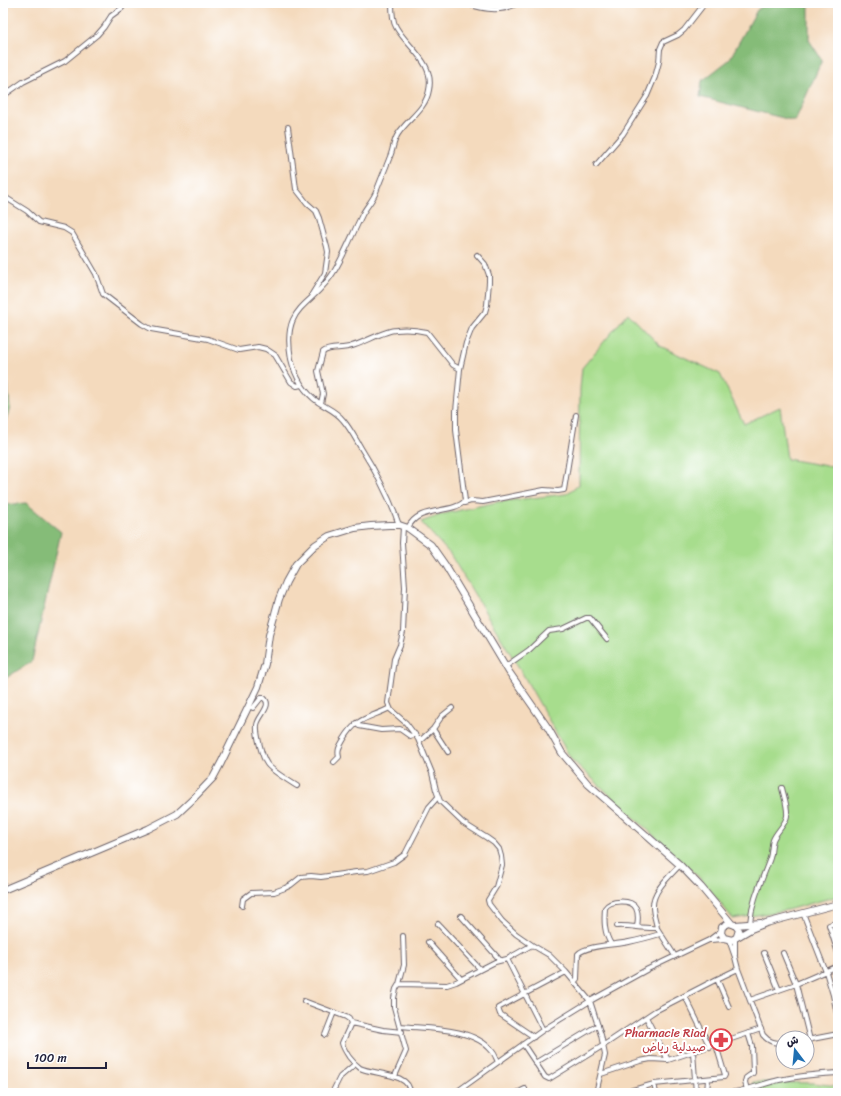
<svg xmlns="http://www.w3.org/2000/svg" width="841" height="1096" font-family="Sriracha,'Playpen Sans Arabic',sans-serif">
  <style>
    .green { fill: #a7dd8d; stroke: #648064 }
    .forest { fill: #85bc78; stroke: #546f5a }
    .lines { fill: none; stroke-linecap: round; stroke-linejoin: round }
    .street-casing { stroke: #6c6268; stroke-width: 6 }
    .secondary-casing { stroke: #6c6268; stroke-width: 8 }
    .street { stroke: #fff; stroke-width: 4 }
    .secondary { stroke: #fff; stroke-width: 6 }
    .labels { text-anchor: middle; dominant-baseline: central; stroke-width: 4; stroke-linejoin: round; paint-order: stroke }
    .health-label { font-size: 12px; fill: #be3a42; stroke: #fff; text-anchor: end }
  </style>
  <rect width="100%" height="100%" fill="#fff"/>
  <filter id="ink" filterUnits="userSpaceOnUse"><feTurbulence type="fractalNoise" baseFrequency=".025" numOctaves="2"/><feDisplacementMap in="SourceGraphic" scale="8" xChannelSelector="R" yChannelSelector="G"/><feConvolveMatrix kernelMatrix="1 2 1 2 8 2 1 2 1" color-interpolation-filters="sRGB"/></filter>
  <filter id="wash" filterUnits="userSpaceOnUse"><feTurbulence type="fractalNoise" baseFrequency=".012" numOctaves="4" result="noise"/><feDisplacementMap in="SourceGraphic" scale="16" xChannelSelector="R" yChannelSelector="G"/><feGaussianBlur stdDeviation="0.9" result="paint"/><feColorMatrix in="noise" values="0 0 0 0 0 0 0 0 0 0 0 0 0 0 0 0 0 1.4 0 .05"/><feComposite in="paint" operator="in"/></filter>
  <g filter="url(#wash)">
    <rect width="100%" height="100%" fill="#f4dabd"/>
    <path class="green" d="M628 313 660 346 720 374 744 424 780 407 787 459 838 468V896L787 910 733 919 704 882 571 759 521 671 450 554 421 522 443 514 497 502 566 494 579 485 580 389 582 368Z
      M753 1082 812 1083 838 1086V1093H752Z"/>
    <path class="forest" d="M767 3H809V40L822 60 795 121 700 97 702 81 729 60 757 10Z
      M3 338 10 408 3 428Z
      M26 503 61 532 32 661 3 680V505Z"/>
  </g>
  <g filter="url(#ink)">
    <g class="lines">
      <g class="street-casing">
        <path id="street" d="M392 3C392 11 392 20 396 27 408 48 435 63 429 90 426 109 408 119 398 134 394 140 393 148 391 154 386 167 381 179 376 192 373 200 366 207 362 215 353 233 345 253 335 270 313 308 281 303 291 359 295 376 303 391 318 402 327 408 336 411 343 420 350 428 355 438 361 448 376 472 390 498 399 525
          M465 3C481 9 502 13 517 3
          M3 96 23 82 65 61 97 35 104 27 111 16 122 8 125 3
          M288 127 296 189 307 203 316 211 319 218 327 247 328 252 325 273 312 294
          M596 165 623 134 647 96 655 77 659 62 660 49 663 42 678 35 684 30 705 3
          M3 196 27 211 39 222 64 228 72 233 96 274 103 294 142 324 151 329 208 339 239 350 258 347 266 349 275 355 291 382 297 386 301 385
          M321 403 323 394 318 371 323 352C330 346 342 350 352 346 364 343 385 330 396 330 405 329 418 330 427 332L453 365 460 369
          M464 503 471 501 483 502 544 490 558 491 564 490 576 415
          M403 527 402 543 405 587 403 632 400 645 394 659 388 703 391 710 406 723 418 739 432 773 436 790 440 801 463 823 487 838 494 843 499 849 501 856 502 865 496 887 488 900 489 904 502 921 516 934 532 945
          M408 528C418 505 451 515 465 501L456 430V411L460 369 466 343 472 328 485 312 487 305 489 282V275L485 264 477 255
          M506 666 529 650 549 631 563 629 586 618H590L607 639
          M248 706 253 708 261 698H264C273 706 258 716 257 725 256 734 262 757 267 764 273 772 288 780 297 786
          M356 723 359 726 381 730 400 729 410 736 415 734
          M433 729 448 752
          M418 739H422L433 729 442 716 452 708
          M334 762 339 757C337 749 340 746 344 739 358 716 368 719 390 708
          M242 906 243 899 251 893 274 892 285 888 291 885 301 877 311 876 321 877 356 872 368 871 394 862 405 854 429 807 438 797
          M803 913 826 972 833 995 838 1018
          M461 916 500 960
          M838 922 829 925 838 953
          M750 923C752 899 762 881 770 858 772 852 771 846 773 840 776 832 786 824 787 816 788 807 784 797 782 788
          M438 924 480 969
          M617 926C631 925 643 929 657 928L675 956
          M657 928C656 921 653 914 653 907 652 891 670 876 680 865
          M735 939V955
          M710 940 725 939
          M729 940 735 957 738 969 763 1035C769 1042 774 1043 783 1043
          M428 942 461 979
          M611 944C604 933 604 921 605 908 610 900 631 899 636 908 639 914 638 921 637 927
          M764 953 779 990
          M783 953 796 984 810 1040
          M507 959 543 1030
          M717 979 729 1007
          M574 982 577 979 578 954C586 945 617 945 629 942 639 940 650 937 660 934
          M399 984 404 965 403 936
          M685 996 710 1047
          M750 1000 796 984 838 966
          M304 1001 346 1017 349 1019 351 1023
          M646 1017 668 1060
          M400 1026C427 1029 473 1027 492 1051 495 1054 496 1058 498 1062
          M402 1032 383 1030 351 1023 342 1043C343 1048 346 1052 349 1057 352 1061 356 1065 360 1068 374 1075 410 1072 410 1093
          M325 1035 334 1012
          M534 1037 500 1014 498 1008 566 972
          M807 1040 838 1034
          M523 1044 545 1077 549 1079 604 1045 655 1011 717 979 738 969
          M693 1052 696 1093
          M535 1063 598 1025
          M601 1074 640 1061 651 1059 668 1060 761 1029
          M395 1076 406 1051 394 1007V998L396 989 399 984 447 985 456 982 495 962 507 959 532 945 549 955 566 972 590 1001 601 1035 605 1055 596 1093
          M654 1084 656 1093
          M747 1090 745 1082 746 1078 753 1073 752 1046 748 1033
          M332 1093 340 1077 355 1064
          M455 1093 543 1030 590 1001 648 969 709 940 721 931
          M517 1093 525 1089
          M622 1093 654 1084 724 1077 725 1075 716 1045
          M707 1093 708 1079
          M728 1093C746 1091 762 1084 779 1080 799 1076 818 1074 838 1073"/>
      </g>
      <g class="secondary-casing">
        <path id="secondary" d="M3 890 148 829 177 814 192 800 213 778 221 763 258 687 265 664 269 635 279 599 286 582 296 564 315 545 329 536 355 528 371 526 389 525H399L408 528 431 545 445 565 509 672 548 728 562 753 588 784 680 865 701 887 731 923
          M735 925 761 923
          M737 936 739 930 735 925 729 923 722 927 721 933 724 938 732 940 751 929 766 923 838 904"/>
      </g>
      <use href="#street" class="street"/>
      <use href="#secondary" class="secondary"/>
    </g>
  </g>
  <defs>
    <g id="pharmacy-ring" transform="scale(1.15)"><circle r="9.5" fill="#fff" stroke="#e0444e" stroke-width="1.5"/><path d="M-2-6h4v4h4v4h-4v4h-4v-4h-4v-4h4Z" fill="#e0444e"/></g>
  </defs>
  <g fill-rule="evenodd">
    <use href="#pharmacy-ring" x="721" y="1040"/>
  </g>
  <g class="labels">
    <g class="health-label">
      <text x="706" y="1033">Pharmacie Riad<tspan x="706" dy="14">صيدلية رياض</tspan></text>
    </g>
  </g>
  <rect width="841" height="1096" fill="none" stroke="#fff" stroke-width="16"/>
  <g transform="translate(795 1050) rotate(344)"><circle r="19" fill="#ffffff" stroke="#a7a7b1"/>
  <path d="M0-3L7 15L0 10L-7 15Z" fill="#1f6fb2"/>
  <text y="-6" font-size="11" font-weight="bold" text-anchor="middle" fill="#22223b">ش</text>
  </g>
  <path d="M28 1062v6h78v-6" fill="none" stroke="#22223b" stroke-width="2"/>
  <text x="34" y="1062" font-size="12" fill="#22223b" stroke="#ffffff" stroke-width="3" paint-order="stroke">100 m</text>
</svg>
